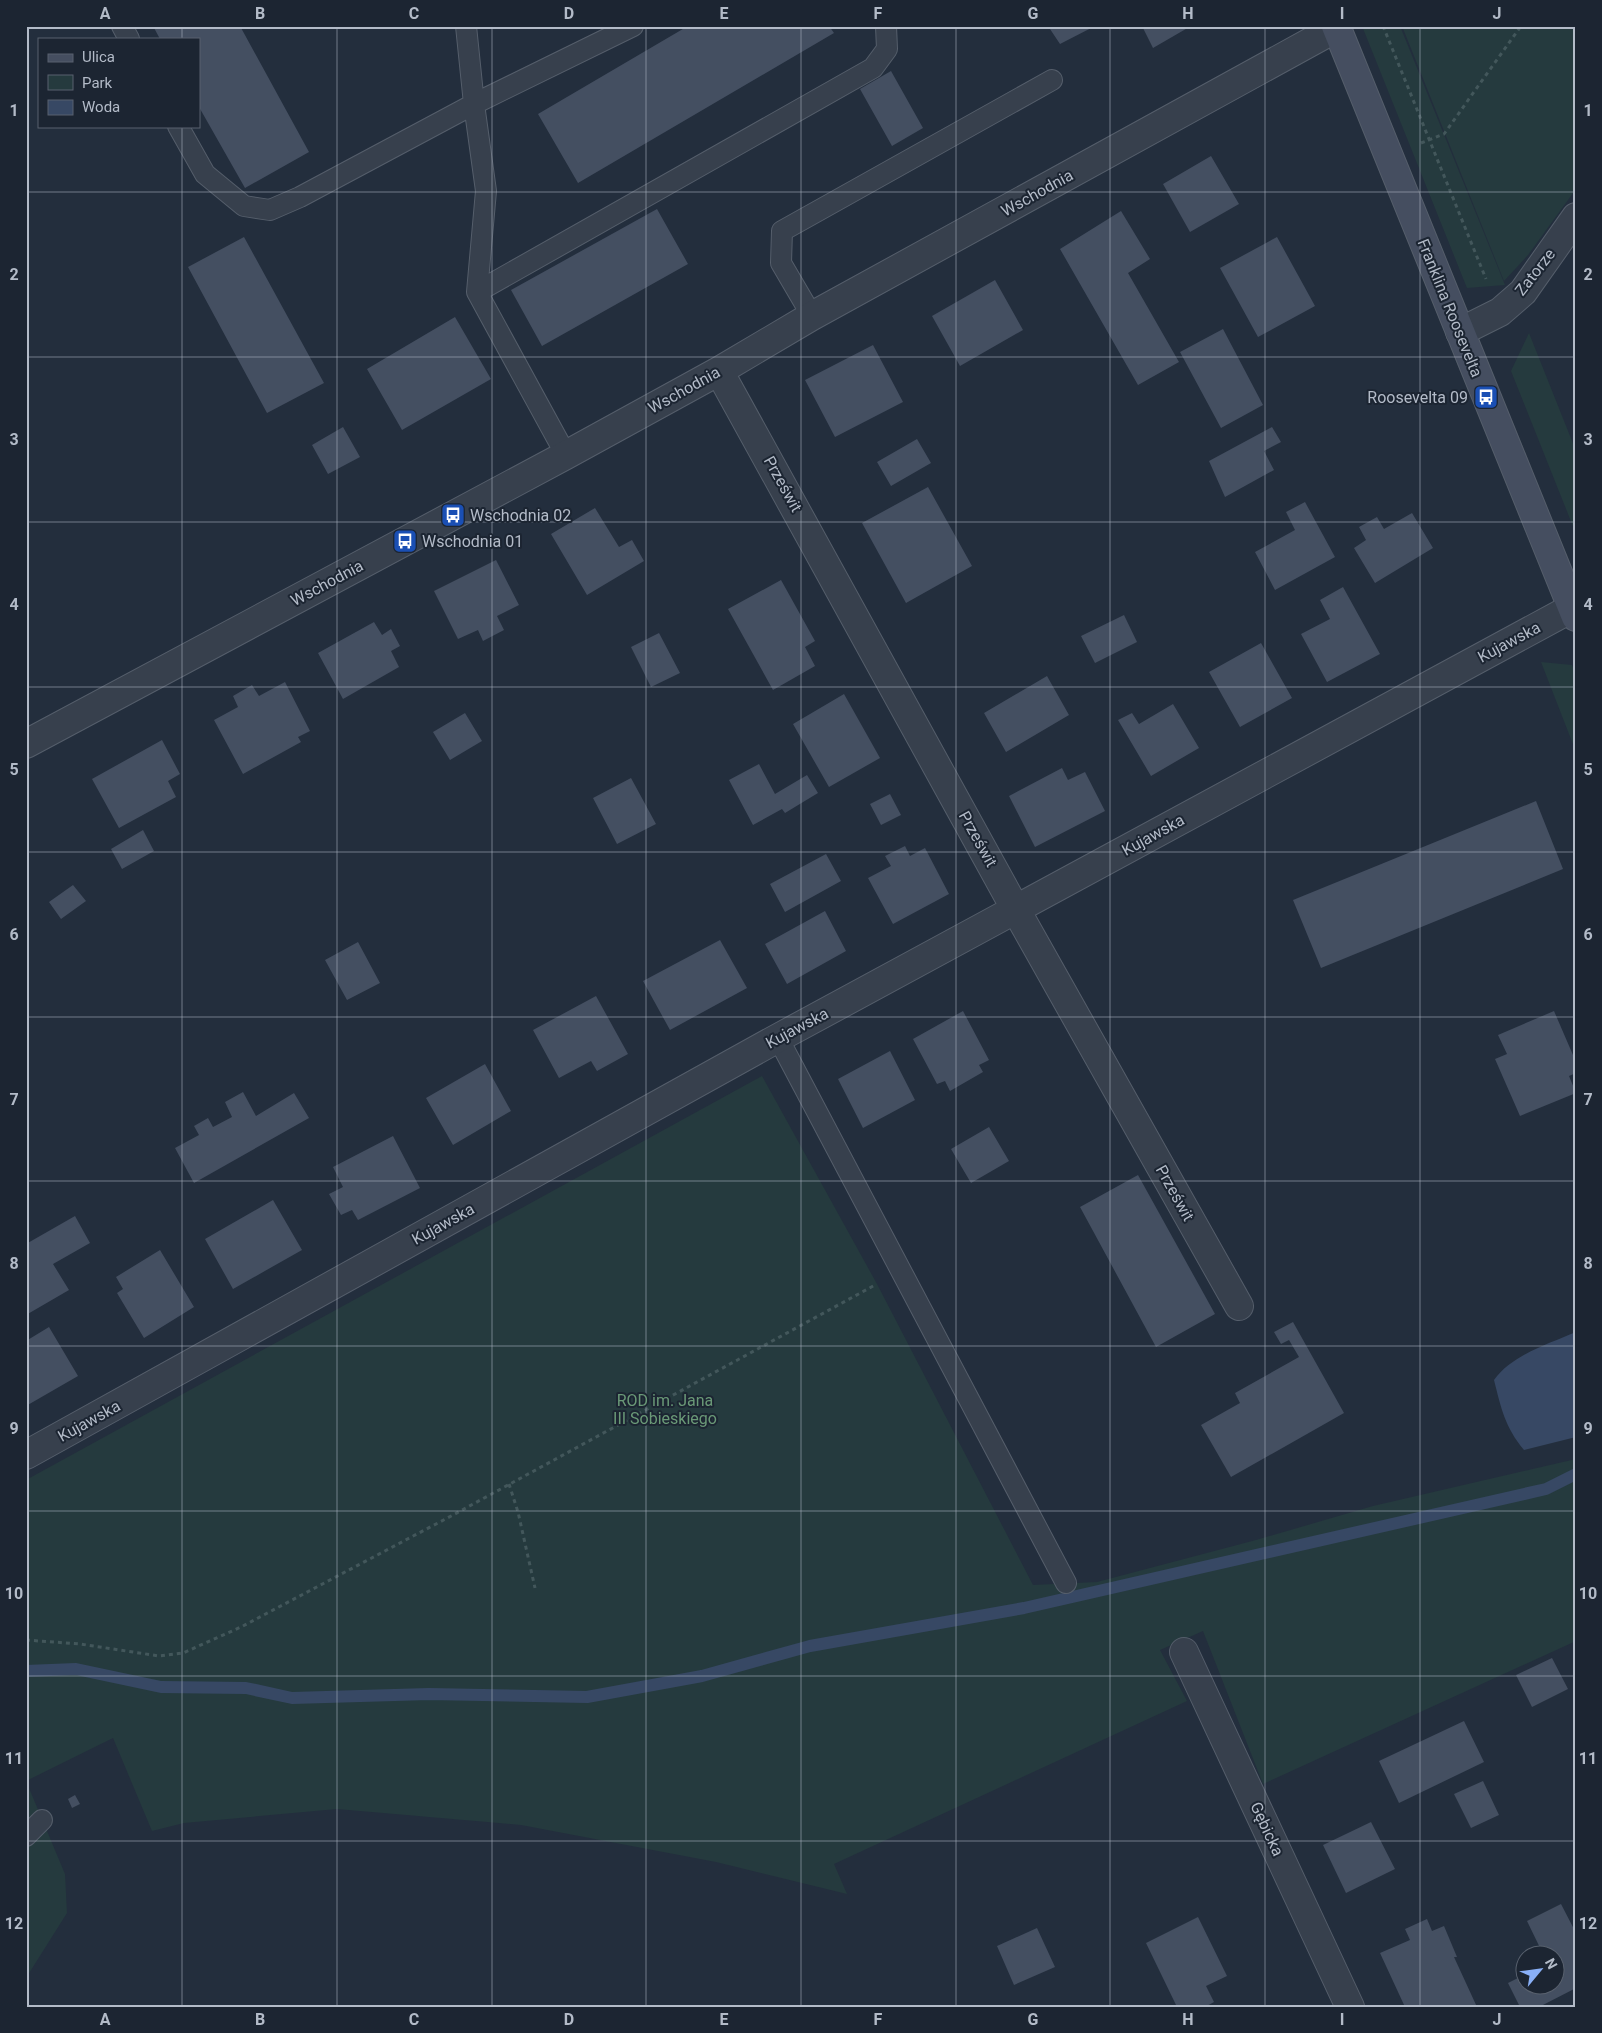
<svg xmlns="http://www.w3.org/2000/svg" width="1602" height="2033" font-family="Roboto,sans-serif">
  <style>
    .green { fill: #253a3e }
    .water { fill: #374864 }
    .lines { fill: none; stroke-linecap: round; stroke-linejoin: round }
    .stream { stroke: #374864; stroke-width: 12 }
    .building { fill: #444f61 }
    .lane-casing { stroke: #555e6b; stroke-width: 22 }
    .street-casing { stroke: #555e6b; stroke-width: 30 }
    .secondary-casing { stroke: #555e6b; stroke-width: 30 }
    .path { stroke: #43575b; stroke-width: 3; stroke-dasharray: 4 4; stroke-linecap: butt }
    .lane { stroke: #37404d; stroke-width: 20 }
    .street { stroke: #37404d; stroke-width: 28 }
    .secondary { stroke: #454e60; stroke-width: 28 }
    .grid { fill: none; stroke: #b3bbc8; stroke-width: 1; stroke-opacity: 0.55 }
    .labels { text-anchor: middle; dominant-baseline: central; stroke-width: 4; stroke-linejoin: round; paint-order: stroke }
    .street-label { font-size: 16px; fill: #b3bbc8; stroke: #1c2532 }
    .poi-label { font-size: 16px; fill: #b3bbc8; stroke: #1c2532; text-anchor: start }
    .park-label { font-size: 16px; fill: #6a9977; stroke: #1c2532 }
    .neatline { fill: none; stroke: #b3bbc8; stroke-width: 2 }
    .grid-label { font-size: 16px; text-anchor: middle; font-weight: bold; fill: #b3bbc8 }
  </style>
  <rect width="100%" height="100%" fill="#232e3d"/>
  <path class="green" d="M1362 26H1400L1505 285 1467 288Z
    M1402 26H1576V189L1528 255 1504 281Z
    M1529 333 1576 451V534L1511 371Z
    M1541 662 1572 665 1576 676V752Z
    M762 1076 877 1284 1033 1585 1097 1582 1256 1540 1373 1506 1576 1459V1641L1263 1784 1203 1631 1160 1650 1187 1701 834 1864 847 1894 716 1862 521 1825 337 1809 184 1823 152 1831 113 1738 26 1781V1480Z
    M26 1781 65 1874 67 1913 26 1978Z"/>
  <path class="water" d="M1576 1332V1437L1524 1450C1505 1427 1501 1408 1494 1380 1512 1355 1548 1344 1576 1332Z"/>
  <g class="lines">
    <path class="stream" d="M26 1671 76 1669 161 1687 246 1688 292 1698 429 1694 587 1697 702 1676 810 1646 1024 1608 1546 1489 1576 1474"/>
  </g>
  <path class="building" d="M153 26H240L309 152 245 188 199 107V39H160Z
    M688 26H829L834 33 578 183 538 114Z
    M1048 26H1095L1060 44Z
    M1142 26H1191L1153 48Z
    M891 71 923 128 892 146 860 89Z
    M1211 156 1239 204 1190 232 1163 184Z
    M657 209 688 264 542 346 511 290Z
    M1121 211 1150 259 1128 273 1179 362 1138 385 1060 249Z
    M244 237 324 383 267 413 188 267Z
    M1277 237 1315 306 1258 337 1220 268Z
    M995 280 1023 330 960 366 932 316Z
    M455 317 491 379 402 430 367 369Z
    M1223 329 1263 405 1221 428 1180 352Z
    M873 345 903 402 835 437 805 380Z
    M343 427 360 457 328 474 312 445Z
    M1272 427 1281 442 1264 451 1274 470 1225 497 1209 461Z
    M917 439 931 463 891 486 877 462Z
    M928 487 972 566 906 603 862 523Z
    M1305 502 1335 557 1275 590 1255 552 1295 530 1286 512Z
    M595 508 619 547 632 540 644 561 587 595 551 534Z
    M1412 513 1433 548 1375 583 1354 548 1366 540 1359 527 1377 517 1384 529Z
    M496 560 519 605 497 616 504 630 483 641 478 630 458 639 434 591Z
    M781 580 815 641 805 647 815 666 773 690 728 609Z
    M1343 587 1380 654 1327 682 1301 634 1330 619 1320 600Z
    M1124 615 1137 642 1095 663 1081 636Z
    M374 622 382 635 391 629 400 646 391 651 399 667 343 699 318 653Z
    M659 633 680 673 651 687 631 647Z
    M1261 643 1292 698 1240 727 1209 672Z
    M1047 676 1069 715 1006 752 984 713Z
    M285 682 310 731 298 737 301 742 243 774 214 720 238 707 233 696 252 685 259 696Z
    M844 694 880 758 829 787 793 724Z
    M1173 704 1199 748 1151 776 1118 720 1132 713 1139 724Z
    M465 713 482 741 450 760 433 732Z
    M162 740 180 774 168 781 176 797 119 828 92 779Z
    M759 764 775 794 807 775 818 793 785 813 782 809 753 825 729 780Z
    M1062 768 1068 780 1085 772 1105 811 1035 847 1009 796Z
    M631 778 656 824 617 844 593 798Z
    M890 794 901 815 881 825 870 804Z
    M1536 801 1563 869 1321 968 1293 900Z
    M143 830 154 851 122 869 111 849Z
    M905 846 910 856 925 848 949 894 893 924 868 878 891 866 885 856Z
    M826 854 841 881 785 912 770 884Z
    M73 885 86 901 61 919 49 902Z
    M825 911 846 951 787 984 765 944Z
    M720 940 747 988 670 1030 643 981Z
    M358 942 380 983 347 1000 325 960Z
    M596 996 628 1054 597 1071 591 1061 559 1078 533 1030Z
    M963 1011 989 1060 979 1065 983 1072 950 1091 945 1081 937 1084 913 1039Z
    M1554 1011 1576 1062V1073L1569 1076 1576 1093 1520 1116 1495 1059 1507 1054 1498 1035Z
    M890 1051 915 1100 863 1128 838 1079Z
    M485 1064 511 1111 453 1145 426 1098Z
    M243 1092 256 1116 294 1093 309 1118 194 1183 175 1148 199 1135 194 1126 208 1118 213 1127 232 1117 225 1102Z
    M989 1127 1009 1161 971 1183 951 1149Z
    M393 1136 420 1188 358 1220 352 1210 341 1215 329 1194 343 1187 333 1167Z
    M1138 1175 1215 1314 1156 1347 1080 1207Z
    M273 1200 302 1250 233 1289 205 1239Z
    M75 1216 90 1243 53 1264 69 1290 26 1315V1244Z
    M160 1250 194 1307 144 1338 117 1293 123 1289 116 1277Z
    M1293 1322 1344 1413 1231 1477 1201 1425 1240 1403 1235 1393 1299 1357 1289 1340 1281 1344 1274 1332Z
    M49 1327 78 1376 26 1406V1341Z
    M1552 1658 1568 1689 1532 1707 1516 1675Z
    M1464 1721 1484 1762 1399 1803 1379 1761Z
    M1483 1781 1499 1815 1471 1828 1454 1794Z
    M75 1795 80 1804 72 1808 68 1799Z
    M1371 1822 1395 1869 1346 1893 1323 1845Z
    M1561 1904 1576 1933V1988L1539 2007H1520L1508 1983 1524 1975V1986H1554V1956H1544L1527 1921Z
    M1198 1917 1227 1976 1206 1986 1214 2002 1205 2007H1177L1146 1943Z
    M1427 1919 1432 1931 1444 1926 1457 1957H1454L1477 2007H1405L1380 1953 1410 1940 1405 1929Z
    M1037 1928 1055 1967 1014 1985 997 1946Z"/>
  <g class="lines">
    <g class="lane-casing">
      <path id="lane" d="M122 26 129 39
        M466 26 474 104 486 191 477 292 566 455
        M178 126 205 174 244 206 270 210 300 197 474 104 633 26
        M477 292 873 68 887 49 886 26
        M812 316 781 263 782 231 1052 80
        M778 1038 1066 1583
        M26 1836 42 1820"/>
    </g>
    <g class="street-casing">
      <path id="street" d="M1460 332 1500 312 1523 292 1576 217
        M719 371 1016 910 1239 1306
        M26 744 566 455 719 371 812 316 1336 28
        M26 1455 778 1038 1572 608
        M1184 1652 1350 2007"/>
    </g>
    <g class="secondary-casing">
      <path id="secondary" d="M1336 26 1576 617"/>
    </g>
    <path class="path" d="M1383 26 1486 279
      M1421 143 1444 134 1521 26
      M509 1484 518 1512 535 1588
      M26 1640 80 1644 159 1656 183 1653 241 1627 453 1515 875 1285"/>
    <use href="#lane" class="lane"/>
    <use href="#street" class="street"/>
    <use href="#secondary" class="secondary"/>
  </g>
  <path class="grid" d="M182 26V39M337 26V2007M492 26V2007M646 26V2007M801 26V2007M956 26V2007M1110 26V2007M1265 26V2007M1420 26V2007M182 126V2007M26 192H1576M26 357H1576M26 522H1576M26 687H1576M26 852H1576M26 1017H1576M26 1181H1576M26 1346H1576M26 1511H1576M26 1676H1576M26 1841H1576"/>
  <defs>
    <g id="bus-square" transform="scale(1.25)"><rect x="-9" y="-9" width="18" height="18" rx="4" fill="#1a4fb4" stroke="#1c2532"/><path d="M-5-6H5V4H4V6H2V4H-2V6H-4V4H-5ZM-3.5-4V0h7V-4ZM-3.5 1.2v1.5H-2V1.2ZM2 1.2v1.5H3.5V1.2Z" fill="#fff"/></g>
  </defs>
  <g fill-rule="evenodd">
    <use href="#bus-square" x="1486" y="397"/>
    <use href="#bus-square" x="453" y="515"/>
    <use href="#bus-square" x="405" y="541"/>
  </g>
  <g class="labels">
    <g class="street-label">
      <text transform="translate(1037 193) rotate(-29)">Wschodnia</text>
      <text transform="translate(1535 272) rotate(-52)">Zatorze</text>
      <text transform="translate(1450 308) rotate(68)">Franklina Roosevelta</text>
      <text transform="translate(684 390) rotate(-29)">Wschodnia</text>
      <text transform="translate(783 484) rotate(61)">Prześwit</text>
      <text transform="translate(327 583) rotate(-28)">Wschodnia</text>
      <text transform="translate(1509 642) rotate(-28)">Kujawska</text>
      <text transform="translate(1153 835) rotate(-29)">Kujawska</text>
      <text transform="translate(978 839) rotate(61)">Prześwit</text>
      <text transform="translate(797 1028) rotate(-28)">Kujawska</text>
      <text transform="translate(1175 1193) rotate(61)">Prześwit</text>
      <text transform="translate(443 1224) rotate(-29)">Kujawska</text>
      <text transform="translate(89 1421) rotate(-29)">Kujawska</text>
      <text transform="translate(1267 1829) rotate(65)">Gębicka</text>
    </g>
    <g class="poi-label">
      <text x="1468" y="397" text-anchor="end">Roosevelta 09</text>
      <text x="470" y="515">Wschodnia 02</text>
      <text x="422" y="541">Wschodnia 01</text>
    </g>
    <g class="park-label">
      <text x="665" y="1400">ROD im. Jana<tspan x="665" dy="18">III Sobieskiego</tspan></text>
    </g>
  </g>
  <rect width="1602" height="2033" fill="none" stroke="#1c2532" stroke-width="55"/>
  <rect x="38" y="38" width="162" height="90" fill="#1c2532" stroke="#58616e"/>
  <rect x="48" y="54" width="25" height="8" fill="#454e60" stroke="#58616e"/>
  <text x="82" y="62" font-size="15" fill="#b3bbc8">Ulica</text>
  <rect x="48" y="75" width="25" height="15" fill="#253a3e" stroke="#58616e"/>
  <text x="82" y="88" font-size="15" fill="#b3bbc8">Park</text>
  <rect x="48" y="100" width="25" height="15" fill="#374864" stroke="#58616e"/>
  <text x="82" y="112" font-size="15" fill="#b3bbc8">Woda</text>
  <g transform="translate(1540 1970) rotate(61)"><circle r="24" fill="#1c2532" stroke="#58616e"/>
  <path d="M0-4L9 19L0 12L-9 19Z" fill="#89b0f8"/>
  <text y="-8" font-size="14" font-weight="bold" text-anchor="middle" fill="#b3bbc8">N</text>
  </g>
  <rect x="28" y="28" width="1546" height="1978" class="neatline"/>
  <g class="grid-label">
    <text x="105" y="19">A</text>
    <text x="260" y="19">B</text>
    <text x="414" y="19">C</text>
    <text x="569" y="19">D</text>
    <text x="724" y="19">E</text>
    <text x="878" y="19">F</text>
    <text x="1033" y="19">G</text>
    <text x="1188" y="19">H</text>
    <text x="1342" y="19">I</text>
    <text x="1497" y="19">J</text>
    <text x="14" y="116">1</text>
    <text x="1588" y="116">1</text>
    <text x="14" y="280">2</text>
    <text x="1588" y="280">2</text>
    <text x="14" y="445">3</text>
    <text x="1588" y="445">3</text>
    <text x="14" y="610">4</text>
    <text x="1588" y="610">4</text>
    <text x="14" y="775">5</text>
    <text x="1588" y="775">5</text>
    <text x="14" y="940">6</text>
    <text x="1588" y="940">6</text>
    <text x="14" y="1105">7</text>
    <text x="1588" y="1105">7</text>
    <text x="14" y="1269">8</text>
    <text x="1588" y="1269">8</text>
    <text x="14" y="1434">9</text>
    <text x="1588" y="1434">9</text>
    <text x="14" y="1599">10</text>
    <text x="1588" y="1599">10</text>
    <text x="14" y="1764">11</text>
    <text x="1588" y="1764">11</text>
    <text x="14" y="1929">12</text>
    <text x="1588" y="1929">12</text>
    <text x="105" y="2025">A</text>
    <text x="260" y="2025">B</text>
    <text x="414" y="2025">C</text>
    <text x="569" y="2025">D</text>
    <text x="724" y="2025">E</text>
    <text x="878" y="2025">F</text>
    <text x="1033" y="2025">G</text>
    <text x="1188" y="2025">H</text>
    <text x="1342" y="2025">I</text>
    <text x="1497" y="2025">J</text>
  </g>
</svg>
